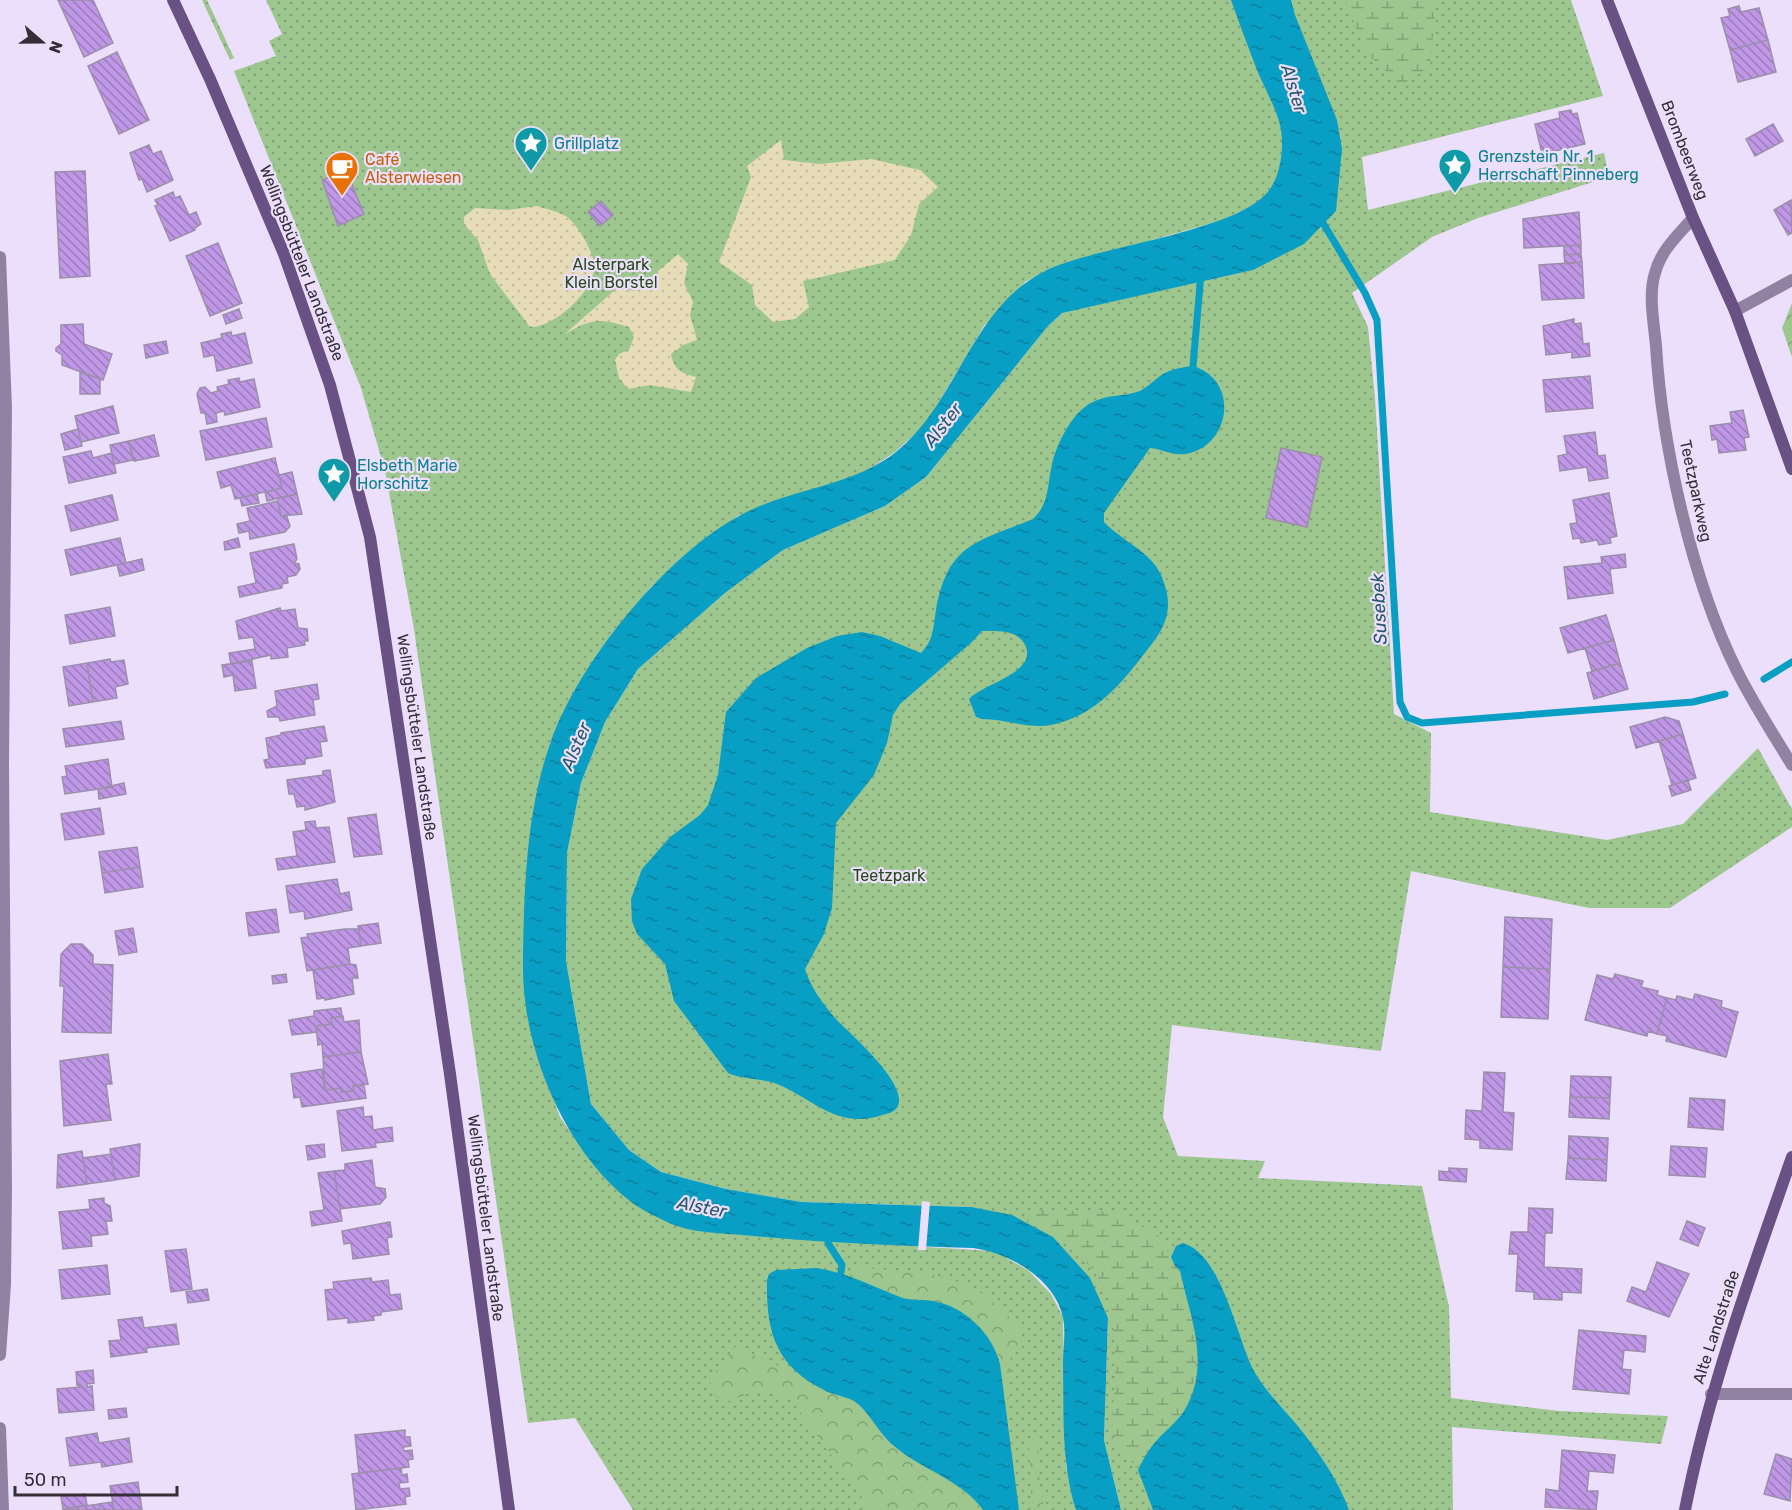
<svg xmlns="http://www.w3.org/2000/svg" width="1792" height="1510" font-family="Rubik,sans-serif">
  <style>
    .grass { fill: url(#grass-dots) }
    .forest { fill: url(#forest-crowns) }
    .wetland { fill: url(#wetland-marsh) }
    .sand { fill: url(#sand-dots) }
    .water { fill: url(#water-ripples) }
    .pier { fill: #ecdffb }
    .lines { fill: none; stroke-linecap: round; stroke-linejoin: round }
    .stream { stroke: #099ec4; stroke-width: 7 }
    .building { fill: url(#building-back-hatch); stroke: #9b8fa9; stroke-width: 1.5 }
    .minor { stroke: #9182a4; stroke-width: 12 }
    .secondary { stroke: #695283; stroke-width: 12 }
    .labels { text-anchor: middle; dominant-baseline: central; stroke-width: 4.5; stroke-linejoin: round; paint-order: stroke }
    .culture-label { font-size: 16px; fill: #0d838f; stroke: #ecdffb; text-anchor: start }
    .street-label { font-size: 16px; fill: #342e39; stroke: #ecdffb }
    .food-label { font-size: 16px; fill: #c56008; stroke: #ecdffb; text-anchor: start }
    .park-label { font-size: 16px; fill: #244916; stroke: #ecdffb }
    .water-label { font-size: 18px; font-style: italic; fill: #265869; stroke: #ecdffb }
  </style>
  <defs>
    <pattern id="grass-dots" width="8" height="8" patternUnits="userSpaceOnUse" patternTransform="scale(1.5)"><rect width="8" height="8" fill="#9dc78f"/><path d="M2 2h.1M6 6h.1" fill="none" stroke="#81a276" stroke-width="1.8" stroke-linecap="round"/></pattern>
    <pattern id="forest-crowns" width="20" height="18" patternUnits="userSpaceOnUse" patternTransform="scale(1.5)"><rect width="20" height="18" fill="#9dc78f"/><path d="M2 6a3 3 0 1 1 6 0M12 15a3 3 0 1 1 6 0" fill="none" stroke="#81a276"/></pattern>
    <pattern id="wetland-marsh" width="20" height="14" patternUnits="userSpaceOnUse" patternTransform="scale(1.5)"><rect width="20" height="14" fill="#9dc78f"/><path d="M1 5h8M5 5V1M11 12h8M15 12V8" fill="none" stroke="#81a276"/></pattern>
    <pattern id="sand-dots" width="8" height="8" patternUnits="userSpaceOnUse" patternTransform="scale(1.5)"><rect width="8" height="8" fill="#e6dcb7"/><path d="M2 2h.1M6 6h.1" fill="none" stroke="#c6bd9e" stroke-width="1.8" stroke-linecap="round"/></pattern>
    <pattern id="water-ripples" width="26" height="14" patternUnits="userSpaceOnUse" patternTransform="scale(1.5)"><rect width="26" height="14" fill="#099ec4"/><path d="M2 4q2-2 4 0t4 0M15 11q2-2 4 0t4 0" fill="none" stroke="#0a81a0"/></pattern>
    <pattern id="building-back-hatch" width="6" height="6" patternUnits="userSpaceOnUse" patternTransform="scale(1.5)"><rect width="6" height="6" fill="#bf97e6"/><path d="M-1 5l2 2M0 0l6 6M5-1l2 2" fill="none" stroke="#9c7cbb"/></pattern>
  </defs>
  <rect width="100%" height="100%" fill="#ecdffb"/>
  <path class="grass" d="M202 0H207L234 58 230 60Z
    M266 0H1571L1603 96 1362 157 1368 210 1604 153 1609 177 1478 218 1432 237 1352 293 1368 327 1375 398 1394 714 1431 733 1430 812 1607 840 1683 824 1758 748 1792 809V827L1670 908H1589L1411 871 1381 1051 1172 1025 1163 1117 1178 1156 1265 1161 1258 1178 1422 1186 1449 1307 1451 1398 1559 1411 1668 1416 1661 1444 1452 1427 1453 1510H1121L1104 1440 1108 1318 971 1207 802 1202 726 1189 661 1172 629 1150 591 1104 566 961 567 853 581 783 605 722 638 669 725 593 783 550 885 506 926 477 1048 326 1063 312 1253 270 1257 204 1220 221 1052 268 1025 282 984 326 926 424 895 452 862 474 738 516 695 547 651 587 604 645 574 692 550 743 534 1046 560 1117 594 1165 926 1247 994 1251 1028 1270 1051 1294 1063 1317 1066 1466 1076 1510H633L575 1418 528 1423 414 629 385 471 361 388 234 71 276 56 269 41 282 34Z"/>
  <path class="forest" d="M1792 303V357L1782 328Z
    M856 1268C922 1272 973 1270 1018 1327 1026 1338 1021 1347 1011 1353L1007 1427 998 1353 971 1318 934 1301 903 1298 849 1276Z
    M735 1347 807 1378 823 1390 854 1401 892 1445 965 1491 983 1510H871L790 1398 758 1390 723 1403 708 1389 718 1367Z
    M1038 1432 1040 1489 1045 1510H1036L1031 1495 1029 1444Z"/>
  <path class="wetland" d="M1345 0H1431L1435 12 1430 67 1401 85 1367 54Z
    M1033 1210 1118 1212 1161 1238 1175 1266 1180 1271 1198 1345 1193 1388 1185 1409 1156 1441 1138 1470C1131 1460 1117 1447 1114 1436 1110 1425 1114 1397 1115 1385 1117 1296 1109 1263 1026 1221Z"/>
  <path class="sand" d="M781 140 784 160 819 164 871 159 920 170 938 187 919 204 911 235 895 260 803 281 809 307 795 319 773 322 755 305 752 285 719 262 751 177 747 166Z
    M537 206C546 209 560 212 567 217 578 225 596 255 594 269 592 293 553 328 530 327L490 274 478 240 464 224V217L475 208 508 210Z
    M678 254 688 264 684 283 693 302 690 315 697 340 683 345 671 354C674 370 681 373 696 377L691 392 650 385 628 389 619 378 615 360 619 354 629 350 634 337 629 327C599 318 592 318 565 334L616 289 635 291Z"/>
  <path class="water" d="M1231 0H1291L1295 15 1337 120 1342 149 1336 211 1304 244 1253 270 1062 313 1048 326 926 477 885 506 783 550 725 593 638 669 605 722 581 783 567 853 566 961 591 1104 629 1150 661 1172 726 1189 802 1202 971 1207 1012 1215 1053 1237 1090 1278 1108 1318 1104 1440 1121 1510H1076C1061 1463 1064 1413 1063 1364 1063 1349 1066 1332 1063 1318 1055 1278 1009 1253 973 1248 900 1246 827 1243 753 1236 725 1233 690 1234 665 1221 653 1215 640 1209 630 1201 563 1149 521 1045 523 962 524 890 526 812 550 744 577 664 665 556 739 516 789 488 850 488 896 452 959 402 970 307 1047 270 1100 245 1240 232 1270 189 1282 172 1285 141 1279 121 1274 105 1266 90 1259 75 1249 50 1240 25 1231 0Z
    M1193 366C1240 380 1231 446 1186 454 1171 456 1163 449 1150 448L1104 513V522C1121 540 1152 553 1161 575 1164 582 1168 594 1168 602 1169 625 1154 641 1141 658 1117 689 1091 717 1051 725 1028 729 1005 719 982 719L976 717 969 699C984 683 1041 672 1024 643 1015 629 996 631 982 631L972 642 900 704 893 715 887 743 874 775 836 823 832 908 824 934 805 969C810 987 824 1005 836 1019 850 1034 908 1083 898 1106 895 1113 885 1114 879 1116 836 1129 812 1098 777 1084 762 1078 744 1080 728 1073L674 1001 665 964 637 934 632 921 631 899 642 869 670 837 700 815 708 805 718 775 726 712 756 678 807 648 837 636 862 632 880 636 921 653C934 640 933 627 936 610 948 543 977 542 1033 519 1050 503 1047 485 1052 464 1057 443 1072 413 1091 403 1106 394 1124 397 1140 391 1148 387 1155 379 1163 374 1172 369 1183 367 1193 366Z
    M1183 1243C1222 1254 1237 1339 1254 1371 1265 1391 1282 1407 1297 1425 1317 1450 1338 1479 1349 1510H1153L1138 1470C1143 1459 1150 1447 1158 1439 1167 1429 1177 1422 1184 1411 1212 1365 1190 1317 1180 1271L1175 1266 1171 1257 1176 1246Z
    M817 1268C847 1273 872 1286 900 1297 910 1301 922 1299 933 1301 964 1306 993 1334 1000 1364L1019 1510H983C962 1480 922 1470 894 1446 879 1434 870 1412 854 1401 845 1396 833 1395 824 1390 775 1366 766 1331 767 1280L769 1274 776 1270Z"/>
  <path class="pier" d="M922 1201 930 1202 926 1250H918Z"/>
  <g class="lines">
    <path class="stream" d="M1320 218 1365 293 1377 320 1400 702 1407 717 1422 723 1693 702 1725 694
      M1193 366 1201 273
      M1764 679 1792 662
      M827 1234 828 1243 842 1265 841 1272"/>
  </g>
  <path class="building" d="M58 0H93L113 43 84 57Z
    M1739 6 1741 12 1759 8 1768 40 1730 50 1721 18 1730 16 1728 9Z
    M1768 40 1776 72 1738 82 1730 50Z
    M117 52 149 120 119 134 88 66Z
    M1571 110 1572 114 1577 113 1585 144 1542 154 1535 124 1560 118 1559 112Z
    M1773 124 1783 141 1755 156 1746 139Z
    M149 145 153 154 161 151 173 180 147 192 142 179 139 180 130 153Z
    M346 170 364 214 338 226 322 180Z
    M85 171 90 276 60 278 55 172Z
    M173 192 175 198 180 196 189 215 196 212 201 224 195 228V230L170 241 155 206 158 205 155 200Z
    M1791 200 1792 233 1788 235 1774 210Z
    M601 201 613 215 600 226 588 212Z
    M1579 212 1581 245 1524 248 1523 219Z
    M218 243 242 303 210 316 186 256Z
    M1581 245V254L1564 255V246Z
    M1581 254 1582 262 1565 264 1564 255Z
    M1582 262 1584 298 1542 300 1539 265Z
    M239 309 242 318 226 324 223 315Z
    M1574 319V324L1581 323 1583 344 1589 343 1590 356 1572 358V352L1546 355 1543 326Z
    M83 324 84 344 112 354 103 380 62 365V355L56 351V348L61 344V325Z
    M231 332 232 336 245 333 252 363 217 371 214 355 204 357 201 343 222 338 221 334Z
    M166 341 168 353 146 358 144 345Z
    M80 372 100 379V394H80Z
    M1590 376 1593 408 1546 412 1543 380Z
    M239 378 240 382 254 379 260 407 225 415 224 411 216 413 217 422 207 424 205 413H201L197 394 200 388 205 387 211 393 218 391 217 387 229 384 228 380Z
    M113 406 119 433 81 442 75 416Z
    M1743 410 1749 437 1744 438 1746 450 1719 453 1717 439 1712 440 1710 426 1732 423 1730 412Z
    M266 418 272 447 206 460 200 431Z
    M78 429 82 446 65 450 61 434Z
    M1595 432 1598 456 1605 455 1608 478 1589 481 1587 467 1560 471 1558 456 1567 454 1564 436Z
    M154 435 159 456 134 461 129 441Z
    M129 441 133 460 114 464 110 445Z
    M1281 448 1322 457 1307 527 1266 518Z
    M91 451 93 458 112 453 116 473 69 483 63 457Z
    M275 458 282 488 235 499 231 485 221 488 217 472Z
    M292 472 297 494 267 501 265 492 282 488 279 475Z
    M1609 493 1617 536 1610 538 1611 543 1599 545 1597 540 1581 543 1580 538 1573 539 1570 524 1577 523 1573 500Z
    M257 494 259 503 242 506 240 498Z
    M297 494 302 514 281 516 277 498Z
    M112 495 118 520 71 531 65 506Z
    M278 501 281 516 287 517 290 526 285 532 250 539 249 531 239 533 237 524 250 521 247 508Z
    M120 538 126 563 71 575 65 550Z
    M238 538 240 547 225 550 224 542Z
    M294 544 297 559 294 563 299 564 300 569 296 575 287 577 288 583 282 584V588L240 597 238 587 256 583 250 553Z
    M1625 554 1626 567 1610 569 1613 593 1568 599 1564 567 1602 563 1601 557Z
    M142 559 144 570 120 576 117 565Z
    M110 607 115 636 70 644 65 615Z
    M280 608 281 611 295 609 298 628 307 629 308 641H304L305 645 287 648 288 657 271 659V655L231 664 229 653 255 649 253 637 239 639 236 621Z
    M1606 615 1614 640 1568 653 1560 628Z
    M1614 640 1620 663 1592 671 1585 648Z
    M110 659 111 662 124 660 128 684 115 687 117 698 93 702 87 663Z
    M252 661 256 688 235 691 233 675 224 677 222 665Z
    M87 663 93 702 69 706 63 667Z
    M1620 663 1628 689 1594 699 1587 673Z
    M317 684 319 699 313 700 315 715 280 721 279 717H268L267 711 277 706 275 691Z
    M1665 717 1679 721 1683 734 1636 748 1630 727Z
    M121 721 124 739 66 747 63 729Z
    M324 726 327 741 320 742 322 756 305 759V764L266 768 264 760 269 759 266 738 281 735V733Z
    M1683 734 1696 778 1672 785 1659 741Z
    M108 759 112 787 65 794 62 777 67 776 65 766Z
    M330 770 335 802 305 810V806L297 807 294 794H289L287 780 323 775V771Z
    M1688 780 1691 790 1672 796 1669 786Z
    M124 783 126 794 99 799 98 789Z
    M100 808 104 834 65 840 61 814Z
    M376 814 382 854 354 857 348 818Z
    M315 821 316 828 329 827 335 862 278 870 276 859 297 856 293 832 306 830 305 822Z
    M137 847 140 867 102 873 99 852Z
    M140 867 143 887 105 893 102 873Z
    M337 879 340 894 349 892 352 910 305 919 304 911 290 913 286 886Z
    M276 909 279 932 249 936 246 913Z
    M1505 917 1552 919 1550 969 1503 967Z
    M378 923 381 943 361 946 358 926Z
    M133 928 137 952 119 955 115 931Z
    M345 929H359L361 946 348 948 350 964 307 971 301 938 308 937 307 934Z
    M71 944H82L93 955V964L113 965 111 1033 62 1032 64 986H60L61 954Z
    M350 964 356 965 358 978H352L354 994 325 1000V998L317 999 313 970Z
    M1503 967 1550 969 1548 1019 1501 1017Z
    M286 974 287 982 273 984 272 976Z
    M1615 974 1643 981 1641 987 1658 991 1657 995 1667 998 1657 1034 1648 1031 1647 1036 1585 1020 1597 975 1613 979Z
    M1695 994 1722 1001 1721 1007 1738 1012 1726 1057 1666 1041 1667 1036 1657 1034 1667 998 1676 1000 1677 996 1693 1000Z
    M341 1008 342 1016 331 1018 332 1024 316 1026 317 1032 292 1035 289 1020 314 1016V1011Z
    M343 1016 344 1022 359 1020 361 1052 323 1057 322 1044 318 1045 316 1026 332 1024 331 1018Z
    M361 1052 368 1084 353 1086 354 1091 341 1092V1088L325 1090 323 1057Z
    M108 1054 112 1084H106L111 1120 64 1126 60 1061Z
    M322 1069 325 1090 341 1088V1092L354 1091 353 1086 364 1085 366 1098 302 1107 300 1097 294 1098 291 1074Z
    M1484 1072 1505 1073 1503 1112 1514 1113 1512 1150 1480 1148V1140L1465 1139 1466 1110 1482 1111Z
    M1571 1076 1611 1077 1610 1098 1570 1097Z
    M1570 1097 1610 1098 1609 1119 1569 1117Z
    M1690 1098 1725 1100 1723 1130 1688 1127Z
    M363 1107 364 1117 372 1116 373 1130 392 1127 393 1141 375 1143 376 1147 342 1151 337 1111Z
    M1569 1136 1608 1138 1607 1160 1568 1158Z
    M140 1144 139 1176 115 1180 110 1149Z
    M324 1144 325 1157 308 1160 306 1146Z
    M1671 1146 1707 1148 1705 1177 1669 1175Z
    M82 1151 87 1184 57 1188 58 1155Z
    M111 1154 115 1180 87 1184 83 1158Z
    M1568 1158 1607 1160 1606 1181 1566 1179Z
    M372 1160 375 1187 385 1189 386 1197 380 1204 340 1209 334 1171 345 1170V1164Z
    M1449 1168 1467 1169 1466 1182 1439 1180V1171L1449 1172Z
    M334 1171 342 1221 312 1226 310 1212 324 1210 318 1173Z
    M104 1198V1203L110 1206 112 1221H106L108 1234 91 1236 92 1246 63 1249 59 1212 90 1209 89 1200Z
    M1529 1208 1553 1209 1552 1233H1545L1544 1267 1582 1269 1581 1293 1562 1292V1300L1534 1299V1292L1516 1291 1518 1254H1509L1511 1232H1528Z
    M1687 1221 1705 1228 1698 1246 1680 1239Z
    M390 1222 392 1237 387 1238 389 1254 353 1259 351 1243 344 1244 342 1231Z
    M186 1249 192 1289 171 1292 165 1251Z
    M1657 1262 1689 1274 1669 1317 1627 1301 1632 1287 1646 1292Z
    M107 1265 110 1294 62 1299 59 1270Z
    M371 1278 372 1282 388 1280 390 1295 400 1294 402 1309 381 1312V1315L373 1316 374 1320 348 1323V1318L328 1320 325 1290 334 1289 333 1282Z
    M207 1289 209 1300 188 1303 186 1292Z
    M142 1317 144 1328 176 1324 179 1344 146 1348 147 1352 111 1357 109 1341 121 1340 118 1320Z
    M1579 1330 1646 1336 1645 1352 1624 1350 1622 1369 1631 1370 1629 1394 1573 1389Z
    M93 1370 94 1383 87 1384V1387L92 1386 94 1410 59 1413 57 1389 81 1387 77 1385 76 1372Z
    M126 1408 127 1417 109 1419 108 1410Z
    M405 1430V1437H410L411 1446 403 1447 404 1451 412 1450 413 1459 408 1460 409 1467 359 1473 355 1435Z
    M97 1433 99 1443 129 1438 132 1462 102 1467 101 1462 70 1466 66 1438Z
    M1562 1450 1615 1455 1613 1473 1589 1471 1587 1491H1598L1596 1510 1545 1507 1546 1489 1559 1491Z
    M1776 1454 1792 1459 1790 1501 1764 1494Z
    M401 1468 402 1475 407 1474 408 1482 399 1483 400 1489 409 1488 410 1496 405 1497 406 1504 356 1510 352 1474Z
    M138 1482 142 1510H114L110 1486Z
    M85 1494 87 1505 63 1509 61 1497Z
    M112 1502 114 1510H100L99 1504Z
    M99 1504 100 1510H63V1509Z"/>
  <g class="lines">
    <path class="minor" d="M1693 218C1678 235 1661 250 1655 273 1648 295 1654 323 1656 346 1662 446 1692 581 1737 671 1753 703 1773 734 1792 765
      M0 257 6 408 3 763 6 1188 5 1284 0 1355
      M1735 311 1792 280
      M1711 1394H1792
      M0 1428 3 1510"/>
    <path class="secondary" d="M173 0 210 79 284 254 330 385 370 537 450 1074 509 1510
      M1607 0 1693 218 1735 311 1792 469
      M1685 1510C1709 1388 1751 1274 1792 1157"/>
  </g>
  <defs>
    <g id="sight-pin" transform="scale(1.725)"><path d="M0 17L-7.5 6A9.5 9.5 0 1 1 7.5 6Z" fill="#0f9aa8" stroke="#ecdffb"/><path d="M0-6L1.8-2.2L6-1.7L2.9 1.2L3.7 5.4L0 3.3L-3.7 5.4L-2.9 1.2L-6-1.7L-1.8-2.2Z" fill="#fff"/></g>
    <g id="cafe-pin" transform="scale(1.725)"><path d="M0 17L-7.5 6A9.5 9.5 0 1 1 7.5 6Z" fill="#e8710a" stroke="#ecdffb"/><path d="M-5.5-4.5H6V0H3Q3 3.5 0 3.5H-2.5Q-5.5 3.5-5.5 0ZM3-3.2v2h1.7v-2ZM-6 4.5H4V6H-6Z" fill="#fff"/></g>
  </defs>
  <g fill-rule="evenodd">
    <use href="#sight-pin" x="531" y="143"/>
    <use href="#sight-pin" x="1455" y="165"/>
    <use href="#cafe-pin" x="342" y="168"/>
    <use href="#sight-pin" x="334" y="474"/>
  </g>
  <g class="labels">
    <g class="culture-label">
      <text x="554" y="143">Grillplatz</text>
      <text x="1478" y="156">Grenzstein Nr. 1<tspan x="1478" dy="18">Herrschaft Pinneberg</tspan></text>
      <text x="357" y="465">Elsbeth Marie<tspan x="357" dy="18">Horschitz</tspan></text>
    </g>
    <g class="street-label">
      <text transform="translate(1685 150) rotate(69)">Brombeerweg</text>
      <text transform="translate(302 263) rotate(69)">Wellingsbütteler Landstraße</text>
      <text transform="translate(1696 491) rotate(78)">Teetzparkweg</text>
      <text transform="translate(417 737) rotate(82)">Wellingsbütteler Landstraße</text>
      <text transform="translate(486 1218) rotate(83)">Wellingsbütteler Landstraße</text>
      <text transform="translate(1716 1327) rotate(-72)">Alte Landstraße</text>
    </g>
    <g class="food-label">
      <text x="365" y="159">Café<tspan x="365" dy="18">Alsterwiesen</tspan></text>
    </g>
    <g class="park-label">
      <text x="611" y="264">Alsterpark<tspan x="611" dy="18">Klein Borstel</tspan></text>
      <text x="889" y="875">Teetzpark</text>
    </g>
    <g class="water-label">
      <text transform="translate(1294 89) rotate(73)">Alster</text>
      <text transform="translate(943 425) rotate(-52)">Alster</text>
      <text transform="translate(1379 609) rotate(-93)">Susebek</text>
      <text transform="translate(576 746) rotate(-67)">Alster</text>
      <text transform="translate(702 1207) rotate(11)">Alster</text>
    </g>
  </g>
  <g transform="translate(42 42) rotate(110)" stroke="#ecdffb" stroke-width="4.5" paint-order="stroke">
  <path d="M0-4.5L10 22L0 15L-10 22Z" fill="#342e39"/>
  <text y="-9" font-size="16" font-weight="bold" text-anchor="middle" fill="#342e39">N</text>
  </g>
  <path d="M15 1486v9h162v-9" fill="none" stroke="#342e39" stroke-width="3"/>
  <text x="24" y="1486" font-size="18" fill="#342e39" stroke="#ecdffb" stroke-width="4.5" paint-order="stroke">50 m</text>
</svg>
